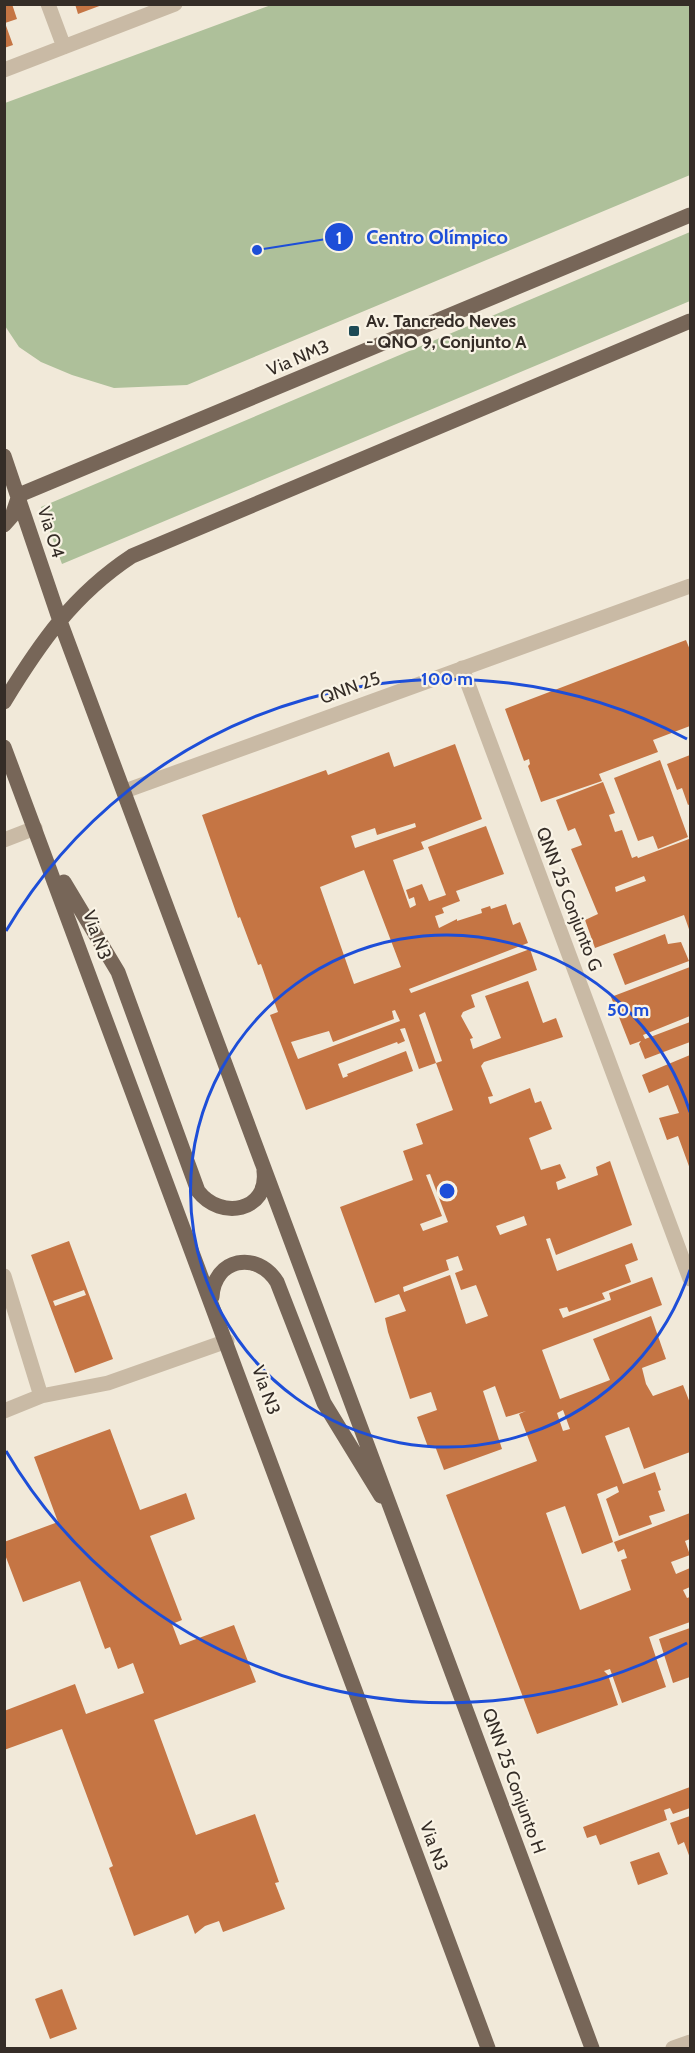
<svg xmlns="http://www.w3.org/2000/svg" width="695" height="2053" font-family="Cabin,sans-serif">
  <style>
    .green { fill: #aec09a }
    .building { fill: #c57544; fill-rule: evenodd }
    .lines { fill: none; stroke-linecap: round; stroke-linejoin: round }
    .minor { stroke: #c9baa5; stroke-width: 15 }
    .major { stroke: #776658; stroke-width: 15 }
    .ring { fill: none; stroke: #1d4ed8; stroke-width: 3 }
    .poi-dot { fill: #1d4a55; stroke: #f9f3e5; stroke-width: 2 }
    .labels { text-anchor: middle; dominant-baseline: central; stroke-width: 4.5; stroke-linejoin: round; paint-order: stroke }
    .poi-label { font-size: 18px; font-weight: bold; fill: #352d27; stroke: #f9f3e5; text-anchor: start }
    .street-label { font-size: 18px; fill: #352d27; stroke: #f9f3e5 }
    .centre { fill: #1d4ed8; stroke: #f9f3e5; stroke-width: 3 }
    .ring-label { font-size: 18px; text-anchor: middle; font-weight: bold; fill: #1d4ed8; stroke: #f9f3e5; stroke-width: 4.5; stroke-linejoin: round; paint-order: stroke }
    .leader { fill: none; stroke: #1d4ed8; stroke-width: 2 }
    .callout-dot { fill: #1d4ed8; stroke: #f9f3e5; stroke-width: 2 }
    .mark-label { font-size: 18px; text-anchor: middle; font-weight: bold; fill: #fff }
    .callout-label { font-size: 20px; text-anchor: middle; font-weight: bold; fill: #1d4ed8; stroke: #f9f3e5; stroke-width: 4.5; stroke-linejoin: round; paint-order: stroke }
  </style>
  <rect width="100%" height="100%" fill="#f1e9d9"/>
  <path class="green" d="M271 5H690V175L187 385 114 388 72 375 41 362 19 347 5 326V103Z
    M690 232V301L62 564 41 507Z"/>
  <path class="building" d="M4 4H12L17 19 5 23 13 45 4 48Z
    M75 4H102V5L78 14Z
    M686 640 690 650V726L653 740 658 752 599 774 602 781 541 802 528 766 530 764 529 759 524 761 505 709Z
    M455 744 482 819 421 842 424 849 393 860 410 908 416 905 414 897 409 899 406 890 422 884 429 901 446 895 428 847 486 826 504 874 456 891 460 901 442 908 444 913 435 916 439 928 457 919V921L482 913 481 909 490 906 491 909 506 904 513 925 520 922 528 943 409 989 411 993 530 949 537 970 471 995 475 1007 463 1012 461 1016 473 1038 470 1039 473 1049 501 1038 485 996 528 981 543 1023 556 1018 563 1037 484 1062 481 1066 493 1096 488 1097 490 1104 530 1088 535 1103 541 1101 552 1129 529 1138 541 1170 560 1164 566 1178 556 1182 558 1190 598 1175 596 1167 610 1161 632 1225 556 1255 550 1238 546 1239 557 1271 632 1243 638 1260 625 1265 631 1282 602 1293 605 1299 569 1312 567 1307 559 1309 563 1318 611 1300 609 1293 652 1277 662 1305 542 1350 560 1399 610 1380 593 1339 651 1316 666 1359 642 1368 646 1384 653 1396 683 1385 690 1403V1452L644 1469 629 1427 605 1436 623 1484 655 1472 661 1490 658 1491 665 1511 649 1516 652 1524 619 1536 606 1499 619 1492 617 1486 597 1494 613 1542 582 1554 565 1506 546 1513 580 1610 631 1590 621 1560 627 1558 624 1549 618 1552 614 1542 690 1513V1539L685 1541 690 1555 671 1562 676 1574 690 1568V1587L683 1590 687 1598 690 1597V1622L649 1637 666 1687 622 1703 610 1669 604 1671 608 1675 618 1705 537 1734 446 1495 537 1461 519 1414 526 1411 506 1417 495 1386 483 1391 502 1449 444 1470 435 1446 428 1447 417 1417 437 1410 431 1392 410 1399 388 1332 385 1318 406 1311 399 1294 375 1303 340 1207 413 1180 403 1151 423 1144 416 1124 453 1110 436 1063 442 1061 431 1029 425 1012 419 1015 436 1063 419 1069 405 1028 400 1029 405 1041 398 1044 397 1042 338 1064 343 1078 348 1076 347 1074 406 1051 413 1071 306 1110 270 1015 278 1012 267 981 261 964 258 965 240 917 238 918 202 815 326 770 328 775 389 752 394 767ZM415 823 416 827 355 848 351 836 375 828 377 835ZM364 870 401 967 354 984 320 887ZM395 1010 400 1021 298 1059 291 1042 329 1031 333 1042 394 1019 392 1011ZM430 1174 448 1222 423 1231 420 1224 442 1216 426 1175ZM524 1216 527 1225 500 1235 496 1226ZM458 1256 463 1270 455 1273 461 1290 476 1285 488 1316 466 1324 450 1275 404 1292 403 1287 449 1270 446 1260ZM563 1410 570 1429 563 1431 557 1413Z
    M690 755V804L688 805 682 788 677 790 667 764Z
    M660 760 688 837 658 849 653 836 638 841 614 778Z
    M603 782 615 813 609 815 615 832 622 830 632 858 637 856 638 858 689 839 690 932 684 915 595 948 585 920 598 914 571 849 582 845 575 828 568 831 556 800ZM644 876 646 881 616 892 615 887Z
    M665 934 668 944 681 942 689 961 625 985 613 954Z
    M690 967V1016L643 1035 645 1039 690 1022V1042L645 1059 639 1044 641 1041 630 1045 611 997Z
    M690 1055V1169L678 1136 667 1140 659 1118 679 1113 668 1085 649 1093 642 1075Z
    M69 1241 113 1359 75 1373 31 1255ZM84 1290 86 1295 55 1306 53 1301Z
    M110 1429 140 1510 186 1493 195 1519 150 1536 182 1620 172 1624 180 1645 234 1625 256 1682 154 1720 196 1835 255 1814 279 1882 275 1883 285 1909 223 1932 219 1921 205 1926 195 1934 188 1915 134 1936 109 1868 113 1866 62 1729 4 1750V1711L75 1684 86 1714 144 1693 133 1663 118 1669 110 1647 105 1649 80 1581 23 1602 4 1552V1542L58 1522 34 1457Z
    M690 1628V1677L673 1683 659 1639Z
    M690 1787V1808L673 1814 670 1808 664 1810 667 1820 600 1845 596 1835 587 1838 583 1827Z
    M690 1816V1858L684 1842 678 1845 670 1823Z
    M659 1852 668 1874 638 1885 630 1862Z
    M62 1989 77 2029 50 2039 35 1999Z"/>
  <g class="lines">
    <path class="minor" d="M48 4 64 47
      M4 70 175 4
      M462 668 690 1279
      M125 791 690 586
      M4 840 35 828
      M4 1276 41 1396 108 1383 227 1341
      M4 1411 41 1396
      M673 2048 690 2042"/>
    <path class="major" d="M4 456 60 621 592 2048
      M19 495 690 215
      M4 525 12 516 19 495
      M4 702C40 643 73 595 132 556L690 321
      M4 747 488 2048
      M64 882 118 972 198 1191C221 1221 269 1211 264 1171
      M212 1297C214 1258 257 1250 277 1282L324 1403 381 1496"/>
  </g>
  <g class="ring">
    <path d="M690 1270A256 256 0 1 1 690 1112"/>
    <path d="M687 1643A512 512 0 0 1 6 1451M6 931A512 512 0 0 1 687 739"/>
  </g>
  <rect class="poi-dot" x="348" y="325" width="12" height="12" rx="3"/>
  <g class="labels">
    <g class="poi-label">
      <text x="366" y="321">Av. Tancredo Neves<tspan x="366" dy="21">- QNO 9, Conjunto A</tspan></text>
    </g>
    <g class="street-label">
      <text transform="translate(298 358) rotate(-23)">Via NM3</text>
      <text transform="translate(51 532) rotate(73)">Via O4</text>
      <text transform="translate(350 688) rotate(-20)">QNN 25</text>
      <text transform="translate(569 899) rotate(69)">QNN 25 Conjunto G</text>
      <text transform="translate(97 935) rotate(70)">Via N3</text>
      <text transform="translate(266 1390) rotate(70)">Via N3</text>
      <text transform="translate(514 1781) rotate(70)">QNN 25 Conjunto H</text>
      <text transform="translate(434 1846) rotate(70)">Via N3</text>
    </g>
  </g>
  <circle cx="447" cy="1191" r="9" class="centre"/>
  <g class="ring-label">
    <text x="447" y="685">100 m</text>
    <text x="628" y="1016">50 m</text>
  </g>
  <path class="leader" d="M257 250L339 237"/>
  <g class="callout-dot">
    <circle cx="257" cy="250" r="6"/>
    <circle cx="339" cy="237" r="15"/>
  </g>
  <g class="mark-label">
    <text x="339" y="244">1</text>
  </g>
  <g class="callout-label">
    <text x="437" y="244">Centro Olímpico</text>
  </g>
  <rect width="695" height="2053" fill="none" stroke="#352d27" stroke-width="12"/>
</svg>
